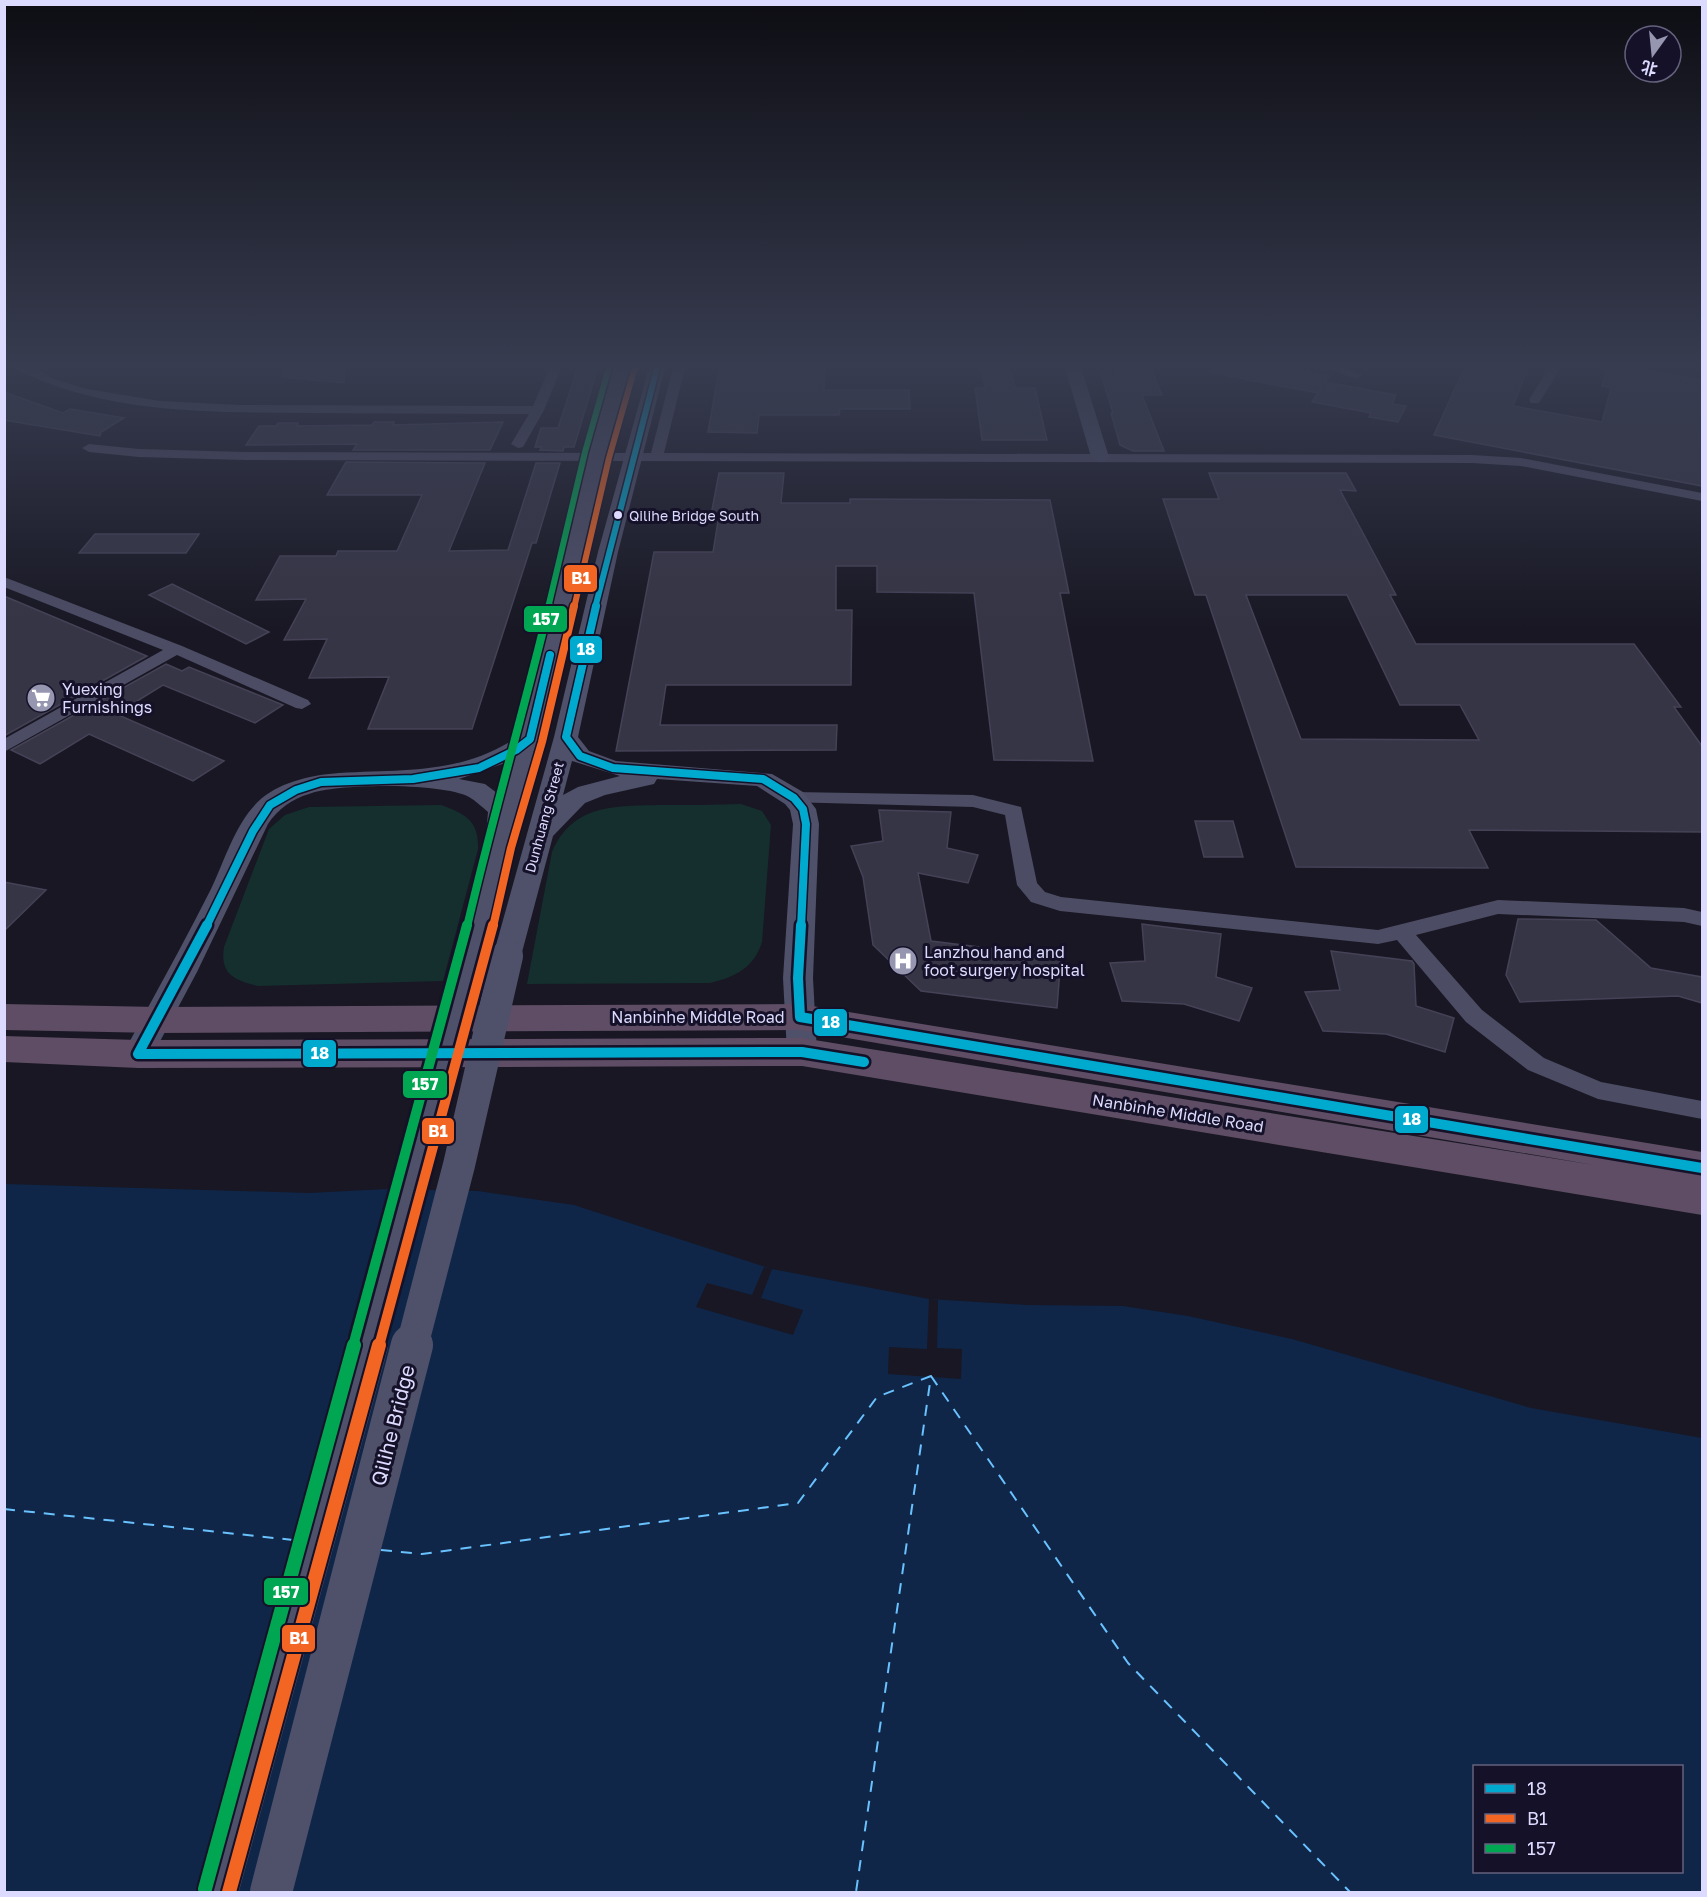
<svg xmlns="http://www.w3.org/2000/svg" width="1707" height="1897" font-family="'Golos Text','Noto Sans SC',sans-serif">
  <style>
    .green { fill: #152f2e }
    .water { fill: #0f2648; fill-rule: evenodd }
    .pier { fill: #181723 }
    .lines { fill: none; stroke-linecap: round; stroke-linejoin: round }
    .ferry { stroke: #69c1fd; stroke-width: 2; stroke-dasharray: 11 9; stroke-linecap: butt }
    .building { fill: #363545; stroke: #454257; stroke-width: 1.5; fill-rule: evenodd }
    .street { fill: #4c4c64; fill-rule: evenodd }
    .secondary { fill: #4f506a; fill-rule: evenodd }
    .highway { fill: #5e4d64; fill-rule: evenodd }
    .secondary-bridge-far1 { stroke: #4f506a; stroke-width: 32 }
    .secondary-bridge { stroke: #4f506a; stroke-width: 42 }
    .bus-1-far2-casing { stroke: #141129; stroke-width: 9 }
    .bus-1-far1-casing { stroke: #141129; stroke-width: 11 }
    .bus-1-casing { stroke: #141129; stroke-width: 15 }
    .bus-2-far3-casing { stroke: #141129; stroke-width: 9 }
    .bus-2-far2-casing { stroke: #141129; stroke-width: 11 }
    .bus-2-far1-casing { stroke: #141129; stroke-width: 15 }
    .bus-2-casing { stroke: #141129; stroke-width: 18 }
    .bus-3-far3-casing { stroke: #141129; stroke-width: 9 }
    .bus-3-far2-casing { stroke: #141129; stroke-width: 11 }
    .bus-3-far1-casing { stroke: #141129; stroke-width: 15 }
    .bus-3-casing { stroke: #141129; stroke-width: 18 }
    .bus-1-far2 { stroke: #00a9ce; stroke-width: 6 }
    .bus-1-far1 { stroke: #00a9ce; stroke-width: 8 }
    .bus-1 { stroke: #00a9ce; stroke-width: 10 }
    .bus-2-far3 { stroke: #f26522; stroke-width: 6 }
    .bus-2-far2 { stroke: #f26522; stroke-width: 8 }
    .bus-2-far1 { stroke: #f26522; stroke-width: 10 }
    .bus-2 { stroke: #f26522; stroke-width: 14 }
    .bus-3-far3 { stroke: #00a651; stroke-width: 6 }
    .bus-3-far2 { stroke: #00a651; stroke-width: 8 }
    .bus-3-far1 { stroke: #00a651; stroke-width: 10 }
    .bus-3 { stroke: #00a651; stroke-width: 14 }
    .bus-dot { fill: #dcdafe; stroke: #141129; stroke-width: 2 }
    .labels { text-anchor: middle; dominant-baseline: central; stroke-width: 6; stroke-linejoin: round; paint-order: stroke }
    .bus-label { font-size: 14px; fill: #dcdafe; stroke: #141129; text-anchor: start }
    .far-street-label { font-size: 14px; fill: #dcdafe; stroke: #141129 }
    .poi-label { font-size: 16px; fill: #dcdafe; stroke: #141129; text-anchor: start }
    .street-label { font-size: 16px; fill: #dcdafe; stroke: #141129 }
    .near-street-label { font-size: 20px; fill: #dcdafe; stroke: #141129 }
    .line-badge { stroke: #141129; stroke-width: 2 }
    .badge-label { font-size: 16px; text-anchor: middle; font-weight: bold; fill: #fff }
  </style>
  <rect width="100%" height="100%" fill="#181723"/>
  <path class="green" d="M741 804 762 811 771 825 762 942C754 968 735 977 710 983L527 984 552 852C573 803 617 806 662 805 689 805 715 805 741 804Z
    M441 805C466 814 479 821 478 849L443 981 258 986C233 980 220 974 224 947L269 829 285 815 309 807Z"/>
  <path class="water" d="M5 1184 309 1193 387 1189 478 1191 574 1205 772 1269 929 1299 1027 1305 1123 1306 1188 1316 1292 1339 1531 1408 1702 1438V1892H5ZM1474 1766H1682V1872H1474Z"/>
  <path class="pier" d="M764 1267 772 1269 761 1298 803 1310 793 1335 696 1307 707 1283 752 1295Z
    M929 1299 938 1300 937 1348 962 1349 961 1379 888 1374 889 1347 927 1349Z"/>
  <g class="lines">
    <path class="ferry" d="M931 1376 1128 1663 1350 1892
      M4 1509 293 1540
      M381 1550 422 1554 798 1503 877 1397 931 1376 856 1892"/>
  </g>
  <path class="building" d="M325 364H345L344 383 282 377V369Z
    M579 364H599L574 447H564L563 451 540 450 542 447H535L541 428H558Z
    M720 364H825L824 390H909L910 409H840L839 415H759L757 433 708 432Z
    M980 364H1009L1015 388H1035L1047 440H982L975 388H985Z
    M1116 364H1149L1162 395H1142L1164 451H1133L1120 445 1111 413H1113L1100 371H1118Z
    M1213 364H1283L1281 367 1329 376 1325 382 1396 395 1392 404 1406 406 1398 422 1369 417 1371 413 1312 402 1321 388 1318 393 1212 373Z
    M1466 364H1493L1527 370 1513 406 1602 422 1611 388 1602 386 1608 364 1702 380V486L1434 435Z
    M4 392 63 413 70 409 124 418 101 432 100 436 4 420Z
    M374 422H394L393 425 503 422 490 450H353L357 444 246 445 259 426H276L278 423H298L297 426 372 425Z
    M346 462 485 463 449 551 508 550 536 463H560L536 543H532L472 729H368L389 677 309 678 327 639 284 640 306 599 256 600 280 556H336L338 551H397L422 495H327Z
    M719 473H784L781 503H850V499L1050 500 1069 593H1060L1093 761 994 760 974 593 877 592V566H836V610H852L851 685H666L660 725H837L836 750 616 751 654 552H713L719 515H711Z
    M1209 473H1346L1356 491 1340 490 1396 595H1390L1416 644H1634L1681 707H1674L1702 746V832L1469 830 1488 868 1296 867 1206 595H1195L1163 499H1219ZM1246 595H1347L1400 705H1460L1479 740 1301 739Z
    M95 534H199L186 553H79Z
    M172 584 269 632 246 644 149 595Z
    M4 596 147 656 4 736Z
    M166 664 182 671 189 667 283 705 255 723 163 685 116 714 224 761 193 781 89 734 40 764 11 750Z
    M879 810 951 812 947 848 978 855 968 883 918 873 931 941 1061 957 1057 1008 921 991 873 945 863 877 851 846 883 841Z
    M1195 821H1233L1243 857H1204Z
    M4 882 46 890 4 931Z
    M1518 919 1596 920 1651 968 1702 977V1003L1678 996 1520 1002 1506 975Z
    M1142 924 1221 934 1216 977 1252 988 1239 1021 1184 1004 1122 1001 1110 963 1145 961Z
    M1331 951 1412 961 1414 964 1416 1006 1454 1018 1445 1052 1386 1034 1323 1031 1305 992 1340 990Z"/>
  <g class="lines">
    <path class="street" d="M15 364H29L54 379 87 389 160 401 239 405 533 406 551 364H563L544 410 523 447 518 448 511 444 529 414C456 414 383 413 310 413 210 412 107 415 16 369Z
      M674 364H686L664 453 1472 455 1521 458 1702 493V501L1521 466 1472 463 245 460 139 457 89 452 82 448 89 444 139 449 245 452 651 453Z
      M1317 364H1336L1362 375 1356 379Z
      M1551 364H1563L1539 403H1531L1529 400Z
      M4 577 182 646 308 700 311 704 302 709 296 708 177 655 4 752V739L163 650 4 587Z
      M794 792 973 795 1021 807 1037 883 1045 892 1061 897 1378 930 1498 900 1684 908 1702 912V926L1684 922 1498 914 1416 935 1482 1010 1544 1058 1601 1082 1702 1101V1119L1598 1099 1528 1070 1466 1022 1397 940 1378 944 1060 911 1031 902 1017 885 1005 815 973 807 787 802 785 798Z"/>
    <path class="secondary" d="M615 364H631L606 455 542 739 512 845 487 956 483 963 473 966 463 963 459 956 488 837 486 834 488 812C482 807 476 801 469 797 443 783 338 783 309 794 292 799 278 809 268 824L197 972 149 1062 138 1066 127 1062 123 1054C152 999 183 945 211 889 225 860 236 820 262 798 283 781 313 775 339 773 406 769 460 775 519 736L588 455ZM511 761 501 796 485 784 459 779Z
      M650 364H666L618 552 578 737 589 751 616 761 772 774 803 792 816 809 819 824 813 978 817 1052 813 1060 802 1064 791 1060 787 1052 783 978 793 824 790 810 785 804 757 786 657 779 654 784 605 795 585 803 553 836 521 956 517 963 507 966 497 963 493 956 554 737 598 552ZM572 761 620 776 578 787 563 795Z
      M1064 364H1080L1109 457 1106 461 1100 462 1091 457Z"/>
    <path class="highway" d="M4 1004 158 1007 800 1004 1702 1152V1215L802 1066 138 1068 4 1062V1036L138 1040 802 1038 1594 1165 800 1030 158 1033 4 1030Z"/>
    <path class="secondary-bridge-far1" d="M366 1346 473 956
      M412 1346 459 1165 507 956"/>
    <path class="secondary-bridge" d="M217 1892 367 1345
      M271 1892 412 1345"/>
    <g class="bus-1-far2-casing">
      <path id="bus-1-far2" d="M595 608 658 364"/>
    </g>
    <g class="bus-1-far1-casing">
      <path id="bus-1-far1" d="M596 606 566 737 580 756 613 768 763 779 794 798 803 809 806 824 801 927
        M206 927 253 831 270 805 296 790 321 782 413 779 479 768 516 750 530 739 550 655"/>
    </g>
    <g class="bus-1-casing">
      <path id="bus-1" d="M801 925 798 978 800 1017 1702 1168
        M138 1054 802 1052 864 1062
        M138 1054 207 925"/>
    </g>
    <g class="bus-2-far3-casing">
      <path id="bus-2-far3" d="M574 608 609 458 635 367"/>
    </g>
    <g class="bus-2-far2-casing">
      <path id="bus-2-far2" d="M493 927 511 848 542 742 574 606"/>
    </g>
    <g class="bus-2-far1-casing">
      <path id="bus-2-far1" d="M379 1346 493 925"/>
    </g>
    <g class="bus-2-casing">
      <path id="bus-2" d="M229 1892 379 1345"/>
    </g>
    <g class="bus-3-far3-casing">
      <path id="bus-3-far3" d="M548 608 585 452 610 364"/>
    </g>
    <g class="bus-3-far2-casing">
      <path id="bus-3-far2" d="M467 927C492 819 523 714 549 606"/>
    </g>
    <g class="bus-3-far1-casing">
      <path id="bus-3-far1" d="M353 1346 467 925"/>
    </g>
    <g class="bus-3-casing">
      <path id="bus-3" d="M205 1889 354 1345"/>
    </g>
    <use href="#bus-1-far2" class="bus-1-far2"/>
    <use href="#bus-1-far1" class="bus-1-far1"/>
    <use href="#bus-1" class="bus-1"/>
    <use href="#bus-2-far3" class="bus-2-far3"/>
    <use href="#bus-2-far2" class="bus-2-far2"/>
    <use href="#bus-2-far1" class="bus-2-far1"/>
    <use href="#bus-2" class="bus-2"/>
    <use href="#bus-3-far3" class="bus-3-far3"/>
    <use href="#bus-3-far2" class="bus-3-far2"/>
    <use href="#bus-3-far1" class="bus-3-far1"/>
    <use href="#bus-3" class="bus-3"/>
  </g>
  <linearGradient id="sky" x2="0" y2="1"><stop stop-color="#0d0d13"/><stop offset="0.58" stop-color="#373c50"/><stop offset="1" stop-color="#373c50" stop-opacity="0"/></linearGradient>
  <rect width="1707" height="630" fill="url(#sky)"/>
  <defs>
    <g id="supermarket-disc" transform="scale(1.5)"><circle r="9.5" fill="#9796b1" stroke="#141129"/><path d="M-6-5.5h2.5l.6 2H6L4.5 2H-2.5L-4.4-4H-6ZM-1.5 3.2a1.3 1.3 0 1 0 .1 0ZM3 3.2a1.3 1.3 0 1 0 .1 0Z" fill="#fff"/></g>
    <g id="hospital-disc" transform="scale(1.5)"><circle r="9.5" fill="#9796b1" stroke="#141129"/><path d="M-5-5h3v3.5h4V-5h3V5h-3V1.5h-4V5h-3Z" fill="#fff"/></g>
  </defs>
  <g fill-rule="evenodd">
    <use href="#supermarket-disc" x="41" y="698"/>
    <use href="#hospital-disc" x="903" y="961"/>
  </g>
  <circle class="bus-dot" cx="618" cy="515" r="5"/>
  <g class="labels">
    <g class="bus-label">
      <text x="629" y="515">Qilihe Bridge South</text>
    </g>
    <g class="far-street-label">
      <text transform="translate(544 817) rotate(-75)">Dunhuang Street</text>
    </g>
    <g class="poi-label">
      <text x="62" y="689">Yuexing<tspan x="62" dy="18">Furnishings</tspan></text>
      <text x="924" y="952">Lanzhou hand and<tspan x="924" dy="18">foot surgery hospital</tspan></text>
    </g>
    <g class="street-label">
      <text x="698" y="1017">Nanbinhe Middle Road</text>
      <text transform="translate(1178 1113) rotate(9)">Nanbinhe Middle Road</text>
    </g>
    <g class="near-street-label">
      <text transform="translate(392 1425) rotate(-76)">Qilihe Bridge</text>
    </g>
  </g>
  <g class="line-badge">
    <rect x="563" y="564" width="35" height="29" rx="6" fill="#f26522"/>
    <rect x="523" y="605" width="45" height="28" rx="6" fill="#00a651"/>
    <rect x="569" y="635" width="34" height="29" rx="6" fill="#00a9ce"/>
    <rect x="813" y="1008" width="35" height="29" rx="6" fill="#00a9ce"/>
    <rect x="302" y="1039" width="35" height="29" rx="6" fill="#00a9ce"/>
    <rect x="402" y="1070" width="46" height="29" rx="6" fill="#00a651"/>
    <rect x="1394" y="1105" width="35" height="29" rx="6" fill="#00a9ce"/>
    <rect x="421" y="1117" width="34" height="28" rx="6" fill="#f26522"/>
    <rect x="263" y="1577" width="46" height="29" rx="6" fill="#00a651"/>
    <rect x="281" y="1624" width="35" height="29" rx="6" fill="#f26522"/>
  </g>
  <g class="badge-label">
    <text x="581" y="584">B1</text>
    <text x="546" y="625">157</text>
    <text x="586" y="655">18</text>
    <text x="831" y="1028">18</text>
    <text x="320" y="1059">18</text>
    <text x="425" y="1090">157</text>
    <text x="1412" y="1125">18</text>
    <text x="438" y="1137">B1</text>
    <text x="286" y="1598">157</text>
    <text x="299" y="1644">B1</text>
  </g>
  <rect width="1707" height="1897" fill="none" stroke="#dcdafe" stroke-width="12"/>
  <rect x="1473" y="1765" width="210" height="108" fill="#141129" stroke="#64617e" stroke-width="1.5"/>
  <rect x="1485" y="1784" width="30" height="9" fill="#00a9ce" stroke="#64617e" stroke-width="1.5"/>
  <text x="1527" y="1795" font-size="18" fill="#dcdafe">18</text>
  <rect x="1485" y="1814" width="30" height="9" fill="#f26522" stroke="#64617e" stroke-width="1.5"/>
  <text x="1527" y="1825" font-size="18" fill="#dcdafe">B1</text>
  <rect x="1485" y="1844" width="30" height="9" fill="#00a651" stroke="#64617e" stroke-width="1.5"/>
  <text x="1527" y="1855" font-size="18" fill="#dcdafe">157</text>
  <g transform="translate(1653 54) rotate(195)"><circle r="28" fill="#141129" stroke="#64617e" stroke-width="1.5"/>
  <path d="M0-4.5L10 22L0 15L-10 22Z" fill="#9796b1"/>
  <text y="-9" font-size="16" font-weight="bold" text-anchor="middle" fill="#dcdafe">北</text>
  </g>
</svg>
